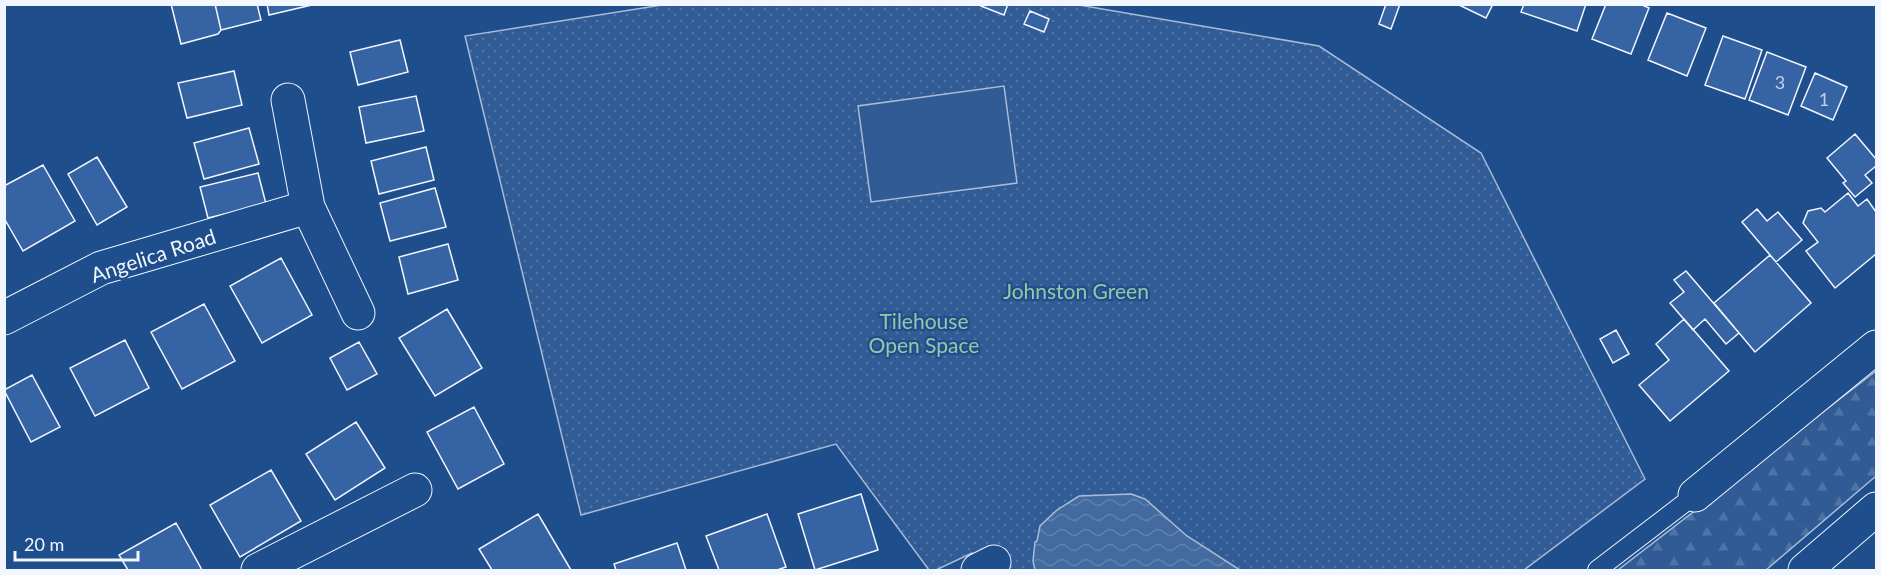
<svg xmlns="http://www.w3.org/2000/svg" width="1881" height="575" font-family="Lato,sans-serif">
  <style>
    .forest { fill: url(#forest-firs); stroke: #a8bbd7; stroke-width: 1.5 }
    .park { fill: url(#park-dots); stroke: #a8bbd7; stroke-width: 1.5 }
    .pitch { fill: #305b95; stroke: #a8bbd7; stroke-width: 1.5 }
    .water { fill: url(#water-waves); stroke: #a8bbd7; stroke-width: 1.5 }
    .building { fill: #3563a3; stroke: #f2f6ff; stroke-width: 1.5 }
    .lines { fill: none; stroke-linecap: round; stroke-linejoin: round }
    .service-casing { stroke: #f2f6ff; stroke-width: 20 }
    .minor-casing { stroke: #f2f6ff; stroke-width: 35 }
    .primary-casing { stroke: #f2f6ff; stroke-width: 35 }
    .service { stroke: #1f4e8c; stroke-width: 18 }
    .minor { stroke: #1f4e8c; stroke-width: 33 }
    .primary { stroke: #1f4e8c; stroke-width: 33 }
    .labels { text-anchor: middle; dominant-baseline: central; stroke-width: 4.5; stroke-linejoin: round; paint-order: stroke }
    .number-label { font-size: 18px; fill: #c3d1e8 }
    .street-label { font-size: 21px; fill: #f2f6ff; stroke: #1f4e8c }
    .park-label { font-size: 21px; fill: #97c8a6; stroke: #1f4e8c }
  </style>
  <defs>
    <pattern id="forest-firs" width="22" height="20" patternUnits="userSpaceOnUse" patternTransform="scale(1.5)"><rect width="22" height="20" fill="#305b95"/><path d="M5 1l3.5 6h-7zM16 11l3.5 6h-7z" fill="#4e73a5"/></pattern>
    <pattern id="park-dots" width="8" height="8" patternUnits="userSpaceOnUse" patternTransform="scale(1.5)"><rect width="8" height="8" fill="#305b95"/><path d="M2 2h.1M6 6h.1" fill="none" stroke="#4e73a5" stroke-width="1.8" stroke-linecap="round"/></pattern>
    <pattern id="water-waves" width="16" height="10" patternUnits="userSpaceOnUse" patternTransform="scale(1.5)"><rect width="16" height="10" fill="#446ba0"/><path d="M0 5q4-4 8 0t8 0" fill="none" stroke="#5f81ae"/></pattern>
  </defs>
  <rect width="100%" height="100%" fill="#1f4e8c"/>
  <path class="forest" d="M1876 371V476L1766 570H1618Z"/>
  <path class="park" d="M1073 4 1319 46 1481 153 1645 479 1524 570H985L972 553 936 570H929L836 444 581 515 465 36 662 5Z"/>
  <path class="pitch" d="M1004 86 1017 183 871 202 858 106Z"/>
  <path class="water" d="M1131 494 1145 499 1187 536 1240 570H1035L1033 561 1035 542 1037 541 1040 526 1057 510 1079 496Z"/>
  <path class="building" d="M171 4H215L221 30 218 34 181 44Z
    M215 4H257L261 20 221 30Z
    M267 4H316L269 15Z
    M982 4H1008L1004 15 981 6Z
    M1386 4H1400L1391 29 1379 24Z
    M1457 4H1493L1486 18Z
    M1524 4H1586L1577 31 1521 12Z
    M1606 4H1640L1649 8 1631 54 1592 39Z
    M1030 11 1049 19 1044 32 1024 24Z
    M1667 13 1706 28 1687 76 1648 60Z
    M1723 36 1762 50 1745 99 1705 85Z
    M400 40 408 72 358 85 350 52Z
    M1767 52 1806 67 1788 115 1749 100Z
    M234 71 242 105 187 118 178 83Z
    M1815 73 1847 87 1833 120 1801 106Z
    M416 96 424 131 366 143 359 107Z
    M249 128 259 164 204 179 194 143Z
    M1855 134 1876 159V166L1865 175 1872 183 1855 197 1843 183 1846 181 1827 158Z
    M426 147 434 180 379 194 371 161Z
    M97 157 127 207 97 225 68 174Z
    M43 165 75 221 23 251 4 218V186Z
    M258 173 266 204 208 218 200 187Z
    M435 188 446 227 390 241 380 203Z
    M1848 193 1858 206 1867 199 1876 212V254L1835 288 1806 251 1818 242 1803 223 1808 211 1821 208 1825 212Z
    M1757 209 1767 221 1778 212 1802 240 1776 262 1742 222Z
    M448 244 458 280 408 294 399 257Z
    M1770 255 1811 303 1755 352 1714 303Z
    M281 258 312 315 262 343 230 286Z
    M1686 271 1739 333 1726 344 1705 319 1693 330 1670 303 1684 292 1674 280Z
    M204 304 235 361 182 389 151 332Z
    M447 309 482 368 435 396 399 338Z
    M1684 319 1729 371 1670 421 1639 385 1669 360 1656 344Z
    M1616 330 1629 354 1613 363 1600 339Z
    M125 340 149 388 95 416 70 368Z
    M359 342 377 374 347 390 330 358Z
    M32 375 60 427 31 442 4 390Z
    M474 407 504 464 458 489 427 432Z
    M356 422 385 468 335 500 306 454Z
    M271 470 301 521 240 557 210 505Z
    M861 494 878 550 815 570 798 514Z
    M538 514 571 570H492L479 549Z
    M767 514 786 567 777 570H719L706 536Z
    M176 523 202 570H128L119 555Z
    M677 543 686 570H616L614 564Z"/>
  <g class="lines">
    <g class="service-casing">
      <path id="service" d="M1597 570 1695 495"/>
    </g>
    <g class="minor-casing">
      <path id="minor" d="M308 207 358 313
        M4 318 101 268 308 207 288 100
        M1695 495 1876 347
        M258 570 415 490
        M978 570 994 562"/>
    </g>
    <g class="primary-casing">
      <path id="primary" d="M1805 570 1876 509"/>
    </g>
    <use href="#service" class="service"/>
    <use href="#minor" class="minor"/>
    <use href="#primary" class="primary"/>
  </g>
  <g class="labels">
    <g class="number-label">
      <text x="1780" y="82">3</text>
      <text x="1824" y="99">1</text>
    </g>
    <g class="street-label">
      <text transform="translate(153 255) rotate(-18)">Angelica Road</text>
    </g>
    <g class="park-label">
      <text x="1076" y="290">Johnston Green</text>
      <text x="924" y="320">Tilehouse<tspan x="924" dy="24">Open Space</tspan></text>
    </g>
  </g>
  <rect width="1881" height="575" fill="none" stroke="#f2f6ff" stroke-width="12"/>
  <path d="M15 551v9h123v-9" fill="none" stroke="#f2f6ff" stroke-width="3"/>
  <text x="24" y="551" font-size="18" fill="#f2f6ff" stroke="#1f4e8c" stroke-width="4.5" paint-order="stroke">20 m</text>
</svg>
